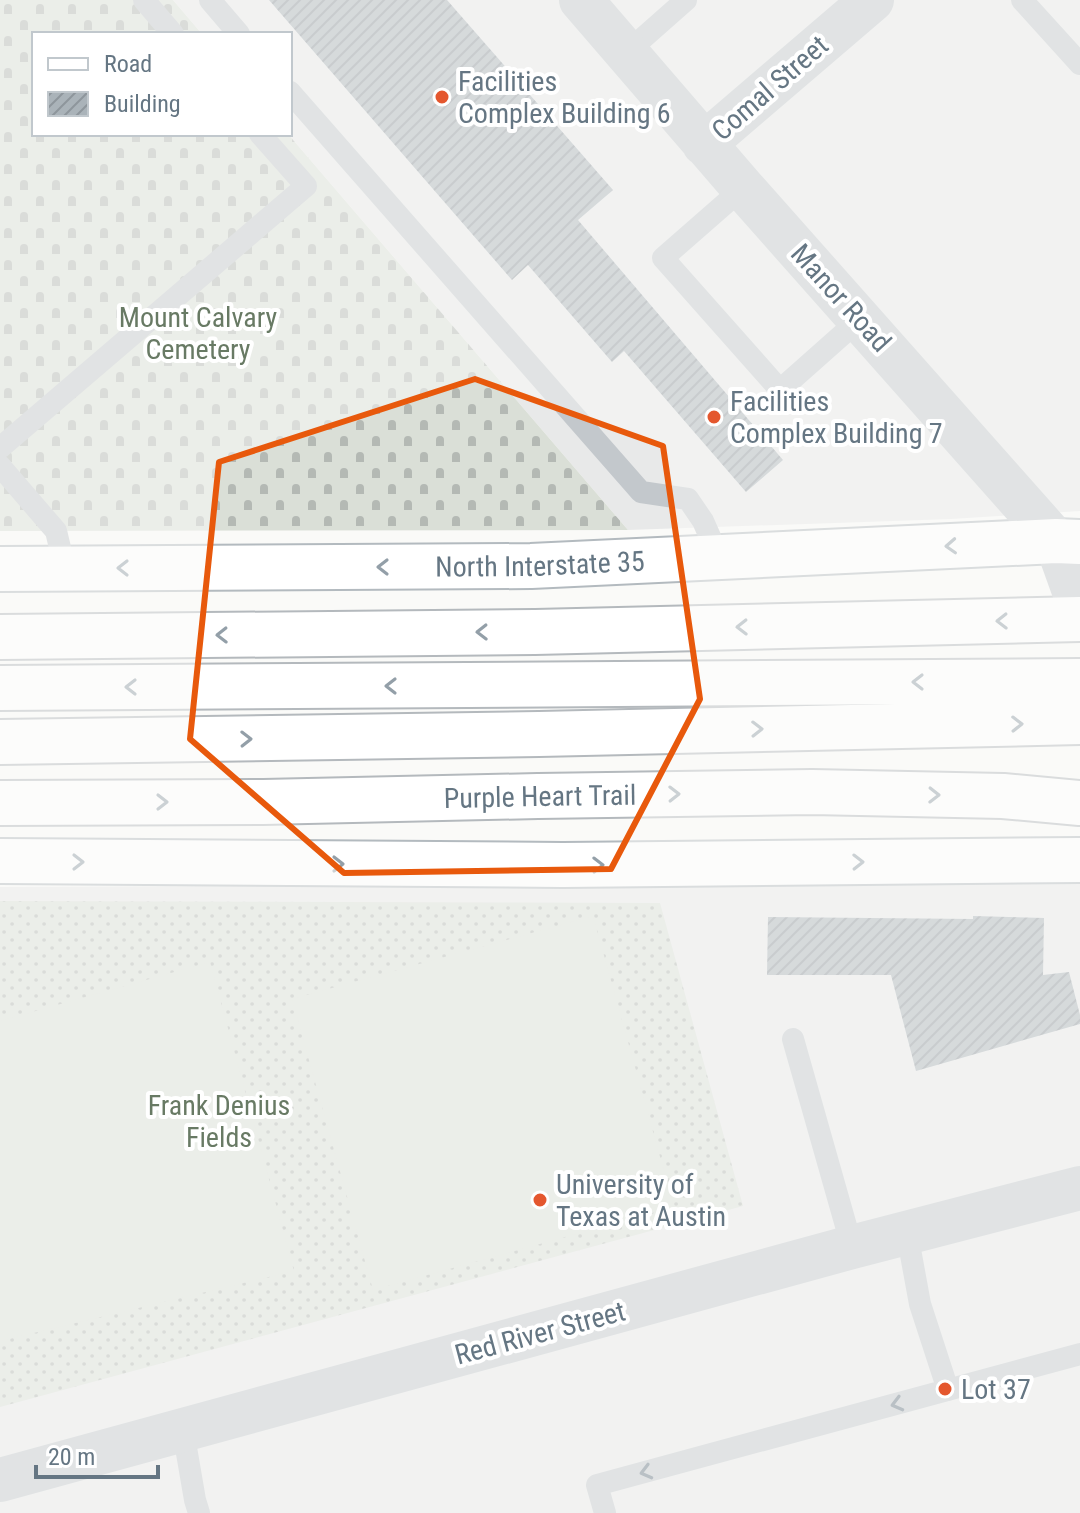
<svg xmlns="http://www.w3.org/2000/svg" width="1080" height="1513" font-family="'Roboto Condensed',sans-serif">
  <style>
    .built { fill: #e8e9e9 }
    .grass { fill: url(#grass-dots) }
    .cemetery { fill: url(#cemetery-stones) }
    .garden { fill: #dadfd7 }
    .building { fill: url(#building-hatch) }
    .lines { fill: none; stroke-linecap: round; stroke-linejoin: round }
    .secondary-casing { stroke: #b3babf; stroke-width: 48 }
    .motorway-casing { stroke: #b4b9bd; stroke-width: 48 }
    .service { stroke: #c3c8cc; stroke-width: 22 }
    .tertiary { stroke: #c3c8cc; stroke-width: 44 }
    .secondary { stroke: #fff; stroke-width: 44 }
    .motorway { stroke: #fff; stroke-width: 44 }
    .oneway { stroke: #939fa8 }
    .oneway2 { stroke: #6a7a87 }
    .marked { fill: none; stroke: #e8590c; stroke-width: 6; stroke-linejoin: round }
    .poi-dot { fill: #e4572e; stroke: #fff; stroke-width: 3 }
    .labels { text-anchor: middle; dominant-baseline: central; stroke-width: 8; stroke-linejoin: round; paint-order: stroke }
    .poi-label { font-size: 28px; fill: #657683; stroke: #fff; text-anchor: start }
    .street-label { font-size: 28px; fill: #657683; stroke: #fff }
    .park-label { font-size: 28px; fill: #687a64; stroke: #fff }
  </style>
  <defs>
    <pattern id="grass-dots" width="8" height="8" patternUnits="userSpaceOnUse" patternTransform="scale(2)"><rect width="8" height="8" fill="#dadfd7"/><path d="M2 2h.1M6 6h.1" fill="none" stroke="#b4b9b4" stroke-width="1.8" stroke-linecap="round"/></pattern>
    <pattern id="cemetery-stones" width="16" height="16" patternUnits="userSpaceOnUse" patternTransform="scale(2)"><rect width="16" height="16" fill="#dadfd7"/><path d="M2 7V4a2 2 0 0 1 4 0v3zM10 15v-3a2 2 0 0 1 4 0v3z" fill="#b4b9b4"/></pattern>
    <pattern id="building-hatch" width="6" height="6" patternUnits="userSpaceOnUse" patternTransform="scale(2)"><rect width="6" height="6" fill="#aab3b9"/><path d="M-1 1l2-2M0 6l6-6M5 7l2-2" fill="none" stroke="#8e969c"/></pattern>
  </defs>
  <rect width="100%" height="100%" fill="#fafaf8"/>
  <path class="built" d="M173 0H1080V511L951 519 628 530 288 134H290V34H202Z
    M1080 882V1513H0V887Z"/>
  <path class="grass" d="M0 901 660 903 743 1206 0 1407Z"/>
  <path class="cemetery" d="M0 0H173L202 34H34V134H288L628 530 0 531Z"/>
  <path class="garden" d="M593 916 674 1207 373 1290 292 999Z
    M210 962 294 1271 0 1341V1021Z"/>
  <path class="building" d="M269 0H447L613 190 578 220 783 460 746 492 624 351 612 362 528 265 512 280Z
    M973 916 1044 918 1043 975 1069 972 1080 1015V1024L916 1071 891 975H767L768 917 973 919Z"/>
  <g class="lines">
    <g class="secondary-casing">
      <g id="secondary">
        <path id="s1" d="M0 569 531 566 1056 541 1080 542"/>
        <path d="M0 861 563 865 1080 860"/>
      </g>
    </g>
    <g class="motorway-casing">
      <g id="motorway">
        <path d="M0 637 535 632 1080 619"/>
        <path d="M0 688 1080 681"/>
        <path d="M0 742 539 734 1080 722"/>
        <path id="s2" d="M0 803 263 802 538 796 812 792 1003 796 1080 803"/>
      </g>
    </g>
    <path class="service" d="M144 0 173 34
      M210 0 239 34
      M1022 0 1080 64
      M626 53 686 0
      M290 92 641 492 688 499 703 521 719 557
      M743 188 663 258 780 390 860 319
      M0 448 306 186 260 134
      M0 466 56 531 65 569
      M793 1039 852 1247
      M907 1233 920 1304 948 1390
      M183 1430 195 1500 199 1513
      M605 1513 597 1485 1080 1354"/>
    <path class="tertiary" d="M581 0 743 188 1056 541 1080 608
      M704 144 872 0
      M0 1480 852 1247 1080 1188"/>
    <use href="#secondary" class="secondary"/>
    <use href="#motorway" class="motorway"/>
  </g>
  <defs><path id="oneway-chevron" d="M-2-3.5L2.5 0L-2 3.5" fill="none" stroke-width="1.6" stroke-linecap="round" stroke-linejoin="round" transform="scale(2)"/></defs>
  <g class="oneway">
    <use href="#oneway-chevron" transform="translate(951 546) rotate(177)"/>
    <use href="#oneway-chevron" transform="translate(383 567) rotate(180)"/>
    <use href="#oneway-chevron" transform="translate(123 568) rotate(180)"/>
    <use href="#oneway-chevron" transform="translate(1002 621) rotate(179)"/>
    <use href="#oneway-chevron" transform="translate(742 627) rotate(179)"/>
    <use href="#oneway-chevron" transform="translate(482 632) rotate(179)"/>
    <use href="#oneway-chevron" transform="translate(222 635) rotate(179)"/>
    <use href="#oneway-chevron" transform="translate(918 682) rotate(180)"/>
    <use href="#oneway-chevron" transform="translate(391 686) rotate(180)"/>
    <use href="#oneway-chevron" transform="translate(131 687) rotate(180)"/>
    <use href="#oneway-chevron" transform="translate(1017 724) rotate(-1)"/>
    <use href="#oneway-chevron" transform="translate(757 729) rotate(-1)"/>
    <use href="#oneway-chevron" transform="translate(246 739) rotate(-1)"/>
    <use href="#oneway-chevron" transform="translate(674 794) rotate(-1)"/>
    <use href="#oneway-chevron" transform="translate(934 795) rotate(1)"/>
    <use href="#oneway-chevron" transform="translate(162 802)"/>
    <use href="#oneway-chevron" transform="translate(78 862)"/>
    <use href="#oneway-chevron" transform="translate(858 862) rotate(-1)"/>
    <use href="#oneway-chevron" transform="translate(338 864)"/>
    <use href="#oneway-chevron" transform="translate(598 865) rotate(-1)"/>
  </g>
  <g class="oneway2">
    <use href="#oneway-chevron" transform="translate(897 1404) rotate(165)"/>
    <use href="#oneway-chevron" transform="translate(646 1472) rotate(165)"/>
  </g>
  <path d="M0 0H1080V1513H0ZM475 379 663 446 700 699 611 869 344 873 190 739 219 462Z" fill="#fafaf8" fill-opacity=".55" fill-rule="evenodd"/>
  <path class="marked" d="M475 379 663 446 700 699 611 869 344 873 190 739 219 462Z"/>
  <g class="poi-dot">
    <circle cx="442" cy="97" r="8"/>
    <circle cx="714" cy="417" r="8"/>
    <circle cx="540" cy="1200" r="8"/>
    <circle cx="945" cy="1389" r="8"/>
  </g>
  <g class="labels">
    <g class="poi-label">
      <text x="458" y="81">Facilities<tspan x="458" dy="32">Complex Building 6</tspan></text>
      <text x="730" y="401">Facilities<tspan x="730" dy="32">Complex Building 7</tspan></text>
      <text x="556" y="1184">University of<tspan x="556" dy="32">Texas at Austin</tspan></text>
      <text x="961" y="1389">Lot 37</text>
    </g>
    <g class="street-label">
      <text transform="translate(770 88) rotate(-41)">Comal Street</text>
      <text transform="translate(841 298) rotate(48)">Manor Road</text>
      <text stroke="none"><textPath href="#s1" startOffset="540">North Interstate 35</textPath></text>
      <text stroke="none"><textPath href="#s2" startOffset="540">Purple Heart Trail</textPath></text>
      <text transform="translate(540 1333) rotate(-15)">Red River Street</text>
    </g>
    <g class="park-label">
      <text x="198" y="317">Mount Calvary<tspan x="198" dy="32">Cemetery</tspan></text>
      <text x="219" y="1105">Frank Denius<tspan x="219" dy="32">Fields</tspan></text>
    </g>
  </g>
  <rect x="32" y="32" width="260" height="104" fill="#ffffff" stroke="#c1c8cd" stroke-width="2"/>
  <rect x="48" y="58" width="40" height="12" fill="#ffffff" stroke="#c1c8cd" stroke-width="2"/>
  <text x="104" y="72" font-size="24" fill="#657683">Road</text>
  <rect x="48" y="92" width="40" height="24" fill="url(#building-hatch)" stroke="#c1c8cd" stroke-width="2"/>
  <text x="104" y="112" font-size="24" fill="#657683">Building</text>
  <path d="M36 1465v12h122v-12" fill="none" stroke="#657683" stroke-width="4"/>
  <text x="48" y="1465" font-size="24" fill="#657683" stroke="#ffffff" stroke-width="6" paint-order="stroke">20 m</text>
</svg>
